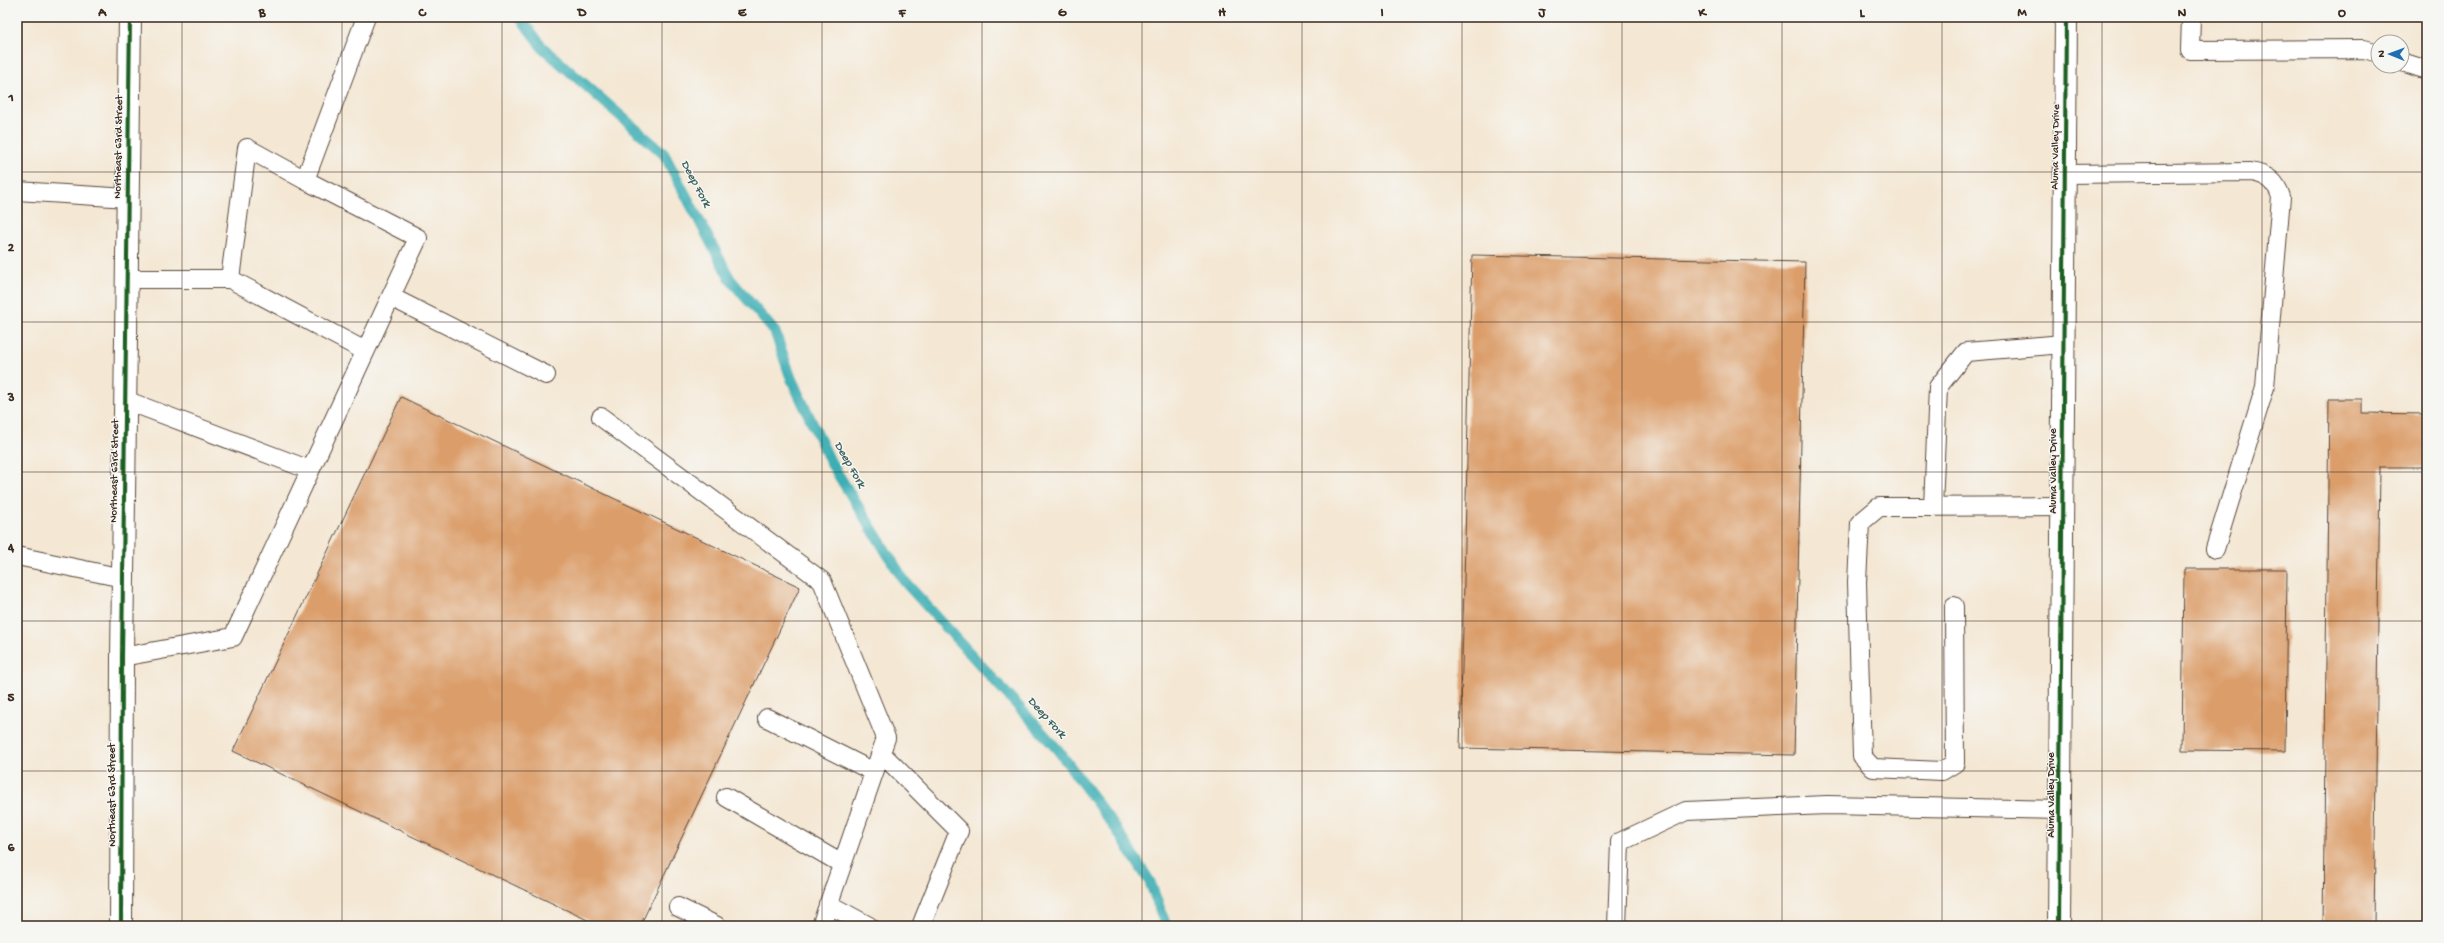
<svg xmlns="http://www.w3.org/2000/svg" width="2444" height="943" font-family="'Gochi Hand',sans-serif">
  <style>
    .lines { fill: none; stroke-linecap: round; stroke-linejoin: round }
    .stream { stroke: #3daeb4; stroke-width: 11 }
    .building { fill: #db9e6a }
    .service-casing { stroke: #574639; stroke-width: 20 }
    .minor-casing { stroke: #574639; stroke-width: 24 }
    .tertiary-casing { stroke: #574639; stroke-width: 24 }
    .service { stroke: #fff; stroke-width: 18 }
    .minor { stroke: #fff; stroke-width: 22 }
    .tertiary { stroke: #fff; stroke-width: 22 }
    .cycleway-casing { stroke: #f6f6f2; stroke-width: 6 }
    .cycleway { stroke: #1b5e20; stroke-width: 4 }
    .grid { fill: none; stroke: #3b2a1e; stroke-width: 1; stroke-opacity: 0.55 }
    .labels { text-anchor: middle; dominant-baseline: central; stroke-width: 3; stroke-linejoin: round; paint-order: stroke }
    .street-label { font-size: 11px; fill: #3b2a1e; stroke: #f6f6f2 }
    .water-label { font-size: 12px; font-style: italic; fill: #3c5f5a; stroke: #f6f6f2 }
    .neatline { fill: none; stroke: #3b2a1e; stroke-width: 1.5 }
    .grid-label { font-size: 13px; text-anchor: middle; font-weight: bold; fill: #3b2a1e }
  </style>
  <rect width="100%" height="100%" fill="#f6f6f2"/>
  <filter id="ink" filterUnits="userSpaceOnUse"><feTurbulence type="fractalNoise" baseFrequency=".025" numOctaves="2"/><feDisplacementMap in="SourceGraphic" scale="8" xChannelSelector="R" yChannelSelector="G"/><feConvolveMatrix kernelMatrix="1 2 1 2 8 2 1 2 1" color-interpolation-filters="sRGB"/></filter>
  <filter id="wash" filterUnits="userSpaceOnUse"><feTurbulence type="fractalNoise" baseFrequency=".012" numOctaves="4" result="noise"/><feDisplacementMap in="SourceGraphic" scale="16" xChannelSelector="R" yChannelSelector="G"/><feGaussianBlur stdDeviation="0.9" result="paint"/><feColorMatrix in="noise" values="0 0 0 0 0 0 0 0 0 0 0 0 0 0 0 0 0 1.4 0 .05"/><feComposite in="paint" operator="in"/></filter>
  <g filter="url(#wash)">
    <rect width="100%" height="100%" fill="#f4e7d3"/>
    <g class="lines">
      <path class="stream" d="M520 17 542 47 664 154 730 279 775 332 791 378 831 463 905 582 1058 750 1119 833 1150 882 1166 926"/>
    </g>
    <g id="blocks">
      <path class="building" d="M1472 255 1805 262 1794 755 1460 748Z
        M401 397 800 587 640 926H600L233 751Z
        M2329 399H2362V413L2427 414V467H2380L2374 926H2323Z
        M2184 569H2287L2285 751 2182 750Z"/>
    </g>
  </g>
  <g filter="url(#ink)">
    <use href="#blocks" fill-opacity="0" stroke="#574639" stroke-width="1"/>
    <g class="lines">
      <g class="service-casing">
        <path id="service" d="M2191 17 2190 50 2364 49 2378 53
          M2402 62 2427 70
          M2065 174 2251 172C2268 175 2276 181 2281 197L2265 387 2215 549
          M17 191 128 198
          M126 279H230L247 148 305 180
          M230 279 365 351
          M391 297 546 375
          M125 400 310 470
          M601 417 822 581 886 738 821 926
          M1933 507 1938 387 1966 352 2063 344
          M17 556 123 578
          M1954 606 1955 763 1942 771 1873 768 1862 756 1857 582 1860 523 1879 507 2063 506
          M122 657 233 637 418 238 305 180 366 17
          M767 718 874 772
          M881 753 959 831 921 926
          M726 797 842 864
          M828 904 869 926
          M678 907 717 926
          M1617 926 1620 842 1686 811 1827 805 2060 810"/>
      </g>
      <g class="minor-casing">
        <path id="minor" d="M2059 926 2066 17"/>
      </g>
      <g class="tertiary-casing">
        <path id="tertiary" d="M121 926 122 657 130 17"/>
      </g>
      <use href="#service" class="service"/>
      <use href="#minor" class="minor"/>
      <use href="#tertiary" class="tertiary"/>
      <g class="cycleway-casing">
        <path id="cycleway" d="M121 926 122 657 130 17
          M2059 926 2066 17"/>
      </g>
      <use href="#cycleway" class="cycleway"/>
    </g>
  </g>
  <path class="grid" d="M182 17V926M342 17V926M502 17V926M662 17V926M822 17V926M982 17V926M1142 17V926M1302 17V926M1462 17V926M1622 17V926M1782 17V926M1942 17V926M2102 17V926M2262 17V926M17 172H2427M17 322H2427M17 472H2427M17 621H2427M17 771H2427"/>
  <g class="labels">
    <g class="street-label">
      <text transform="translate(119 147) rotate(-89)">Northeast 63rd Street</text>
      <text transform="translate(2056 147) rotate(-89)">Aluma Valley Drive</text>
      <text transform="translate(115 471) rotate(-89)">Northeast 63rd Street</text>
      <text transform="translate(2054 471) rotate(-90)">Aluma Valley Drive</text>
      <text transform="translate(113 795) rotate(-90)">Northeast 63rd Street</text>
      <text transform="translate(2052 795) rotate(-90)">Aluma Valley Drive</text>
    </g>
    <g class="water-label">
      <text transform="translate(695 184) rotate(62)">Deep Fork</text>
      <text transform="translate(849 465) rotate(60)">Deep Fork</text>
      <text transform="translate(1046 718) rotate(48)">Deep Fork</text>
    </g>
  </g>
  <rect width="2444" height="943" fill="none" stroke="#f6f6f2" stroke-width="44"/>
  <g transform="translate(2390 54) rotate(271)"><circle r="19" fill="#f6f6f2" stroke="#aba49d"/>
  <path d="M0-3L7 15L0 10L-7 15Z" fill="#1f6fb2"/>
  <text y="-6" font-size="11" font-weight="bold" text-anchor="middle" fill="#3b2a1e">N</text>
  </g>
  <rect x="22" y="22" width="2400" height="899" class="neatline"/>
  <g class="grid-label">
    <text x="102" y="16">A</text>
    <text x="262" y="16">B</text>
    <text x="422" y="16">C</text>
    <text x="582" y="16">D</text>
    <text x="742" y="16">E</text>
    <text x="902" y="16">F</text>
    <text x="1062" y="16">G</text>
    <text x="1222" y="16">H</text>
    <text x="1382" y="16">I</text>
    <text x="1542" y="16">J</text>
    <text x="1702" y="16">K</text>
    <text x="1862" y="16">L</text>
    <text x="2022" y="16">M</text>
    <text x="2182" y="16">N</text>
    <text x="2342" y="16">O</text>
    <text x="11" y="101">1</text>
    <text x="11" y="251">2</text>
    <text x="11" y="401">3</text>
    <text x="11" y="551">4</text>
    <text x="11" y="701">5</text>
    <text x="11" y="851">6</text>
  </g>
</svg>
